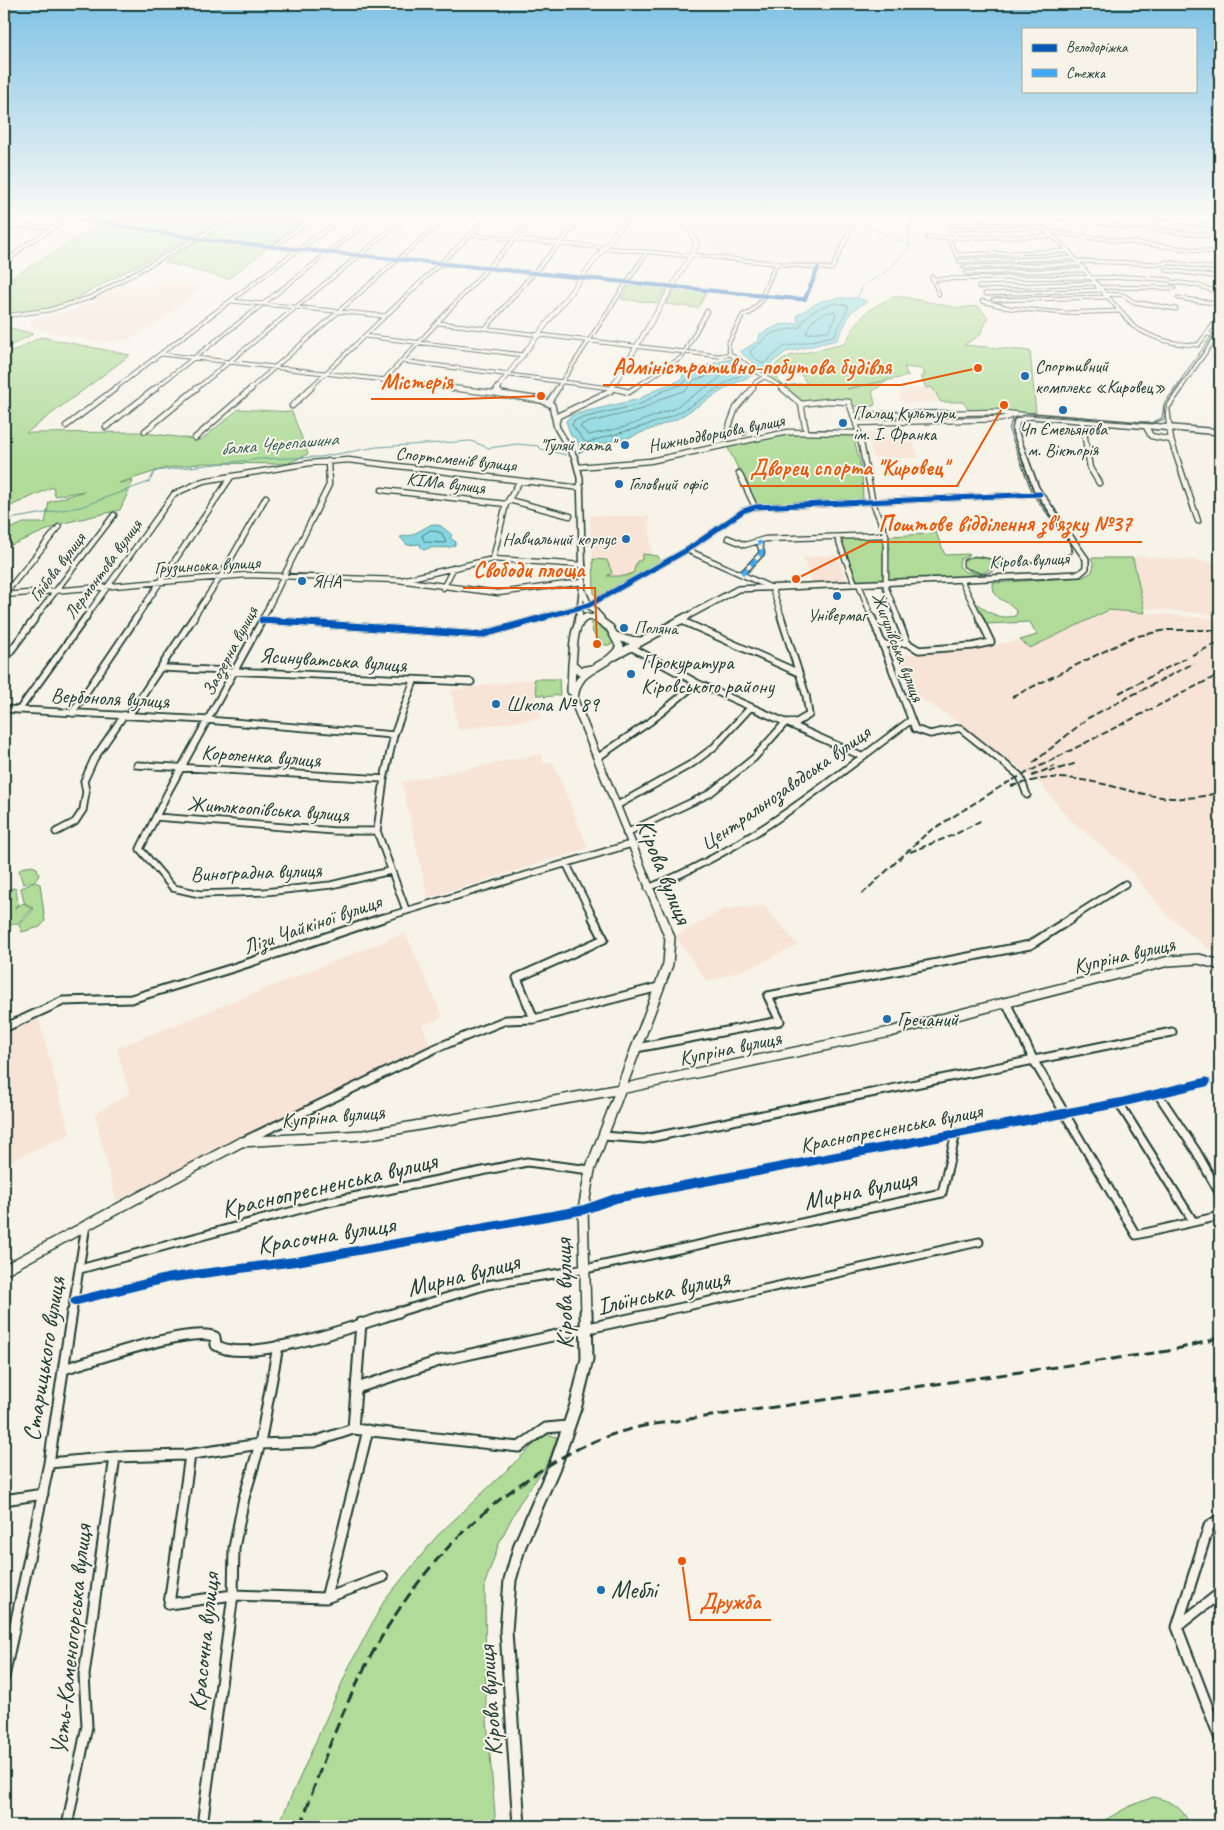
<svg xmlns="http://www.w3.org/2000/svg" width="1224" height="1830" font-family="Caveat,sans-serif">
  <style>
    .built { fill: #f7e4d6 }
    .green { fill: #b0db99; stroke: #688c66; fill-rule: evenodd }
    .water { fill: #85d6e0; stroke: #5c999b }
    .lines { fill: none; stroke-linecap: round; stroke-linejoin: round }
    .shore { stroke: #487a79; stroke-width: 1 }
    .stream { stroke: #5c999b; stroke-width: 1 }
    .minor-far4-casing { stroke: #1f3d34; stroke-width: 5 }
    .minor-far3-casing { stroke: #1f3d34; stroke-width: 7 }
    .minor-far2-casing { stroke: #1f3d34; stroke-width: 9 }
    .minor-far1-casing { stroke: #1f3d34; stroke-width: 11 }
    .minor-casing { stroke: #1f3d34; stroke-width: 13 }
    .major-far4-casing { stroke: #1f3d34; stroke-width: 5.5 }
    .major-far3-casing { stroke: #1f3d34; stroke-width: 8 }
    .major-far2-casing { stroke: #1f3d34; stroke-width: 10 }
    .major-far1-casing { stroke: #1f3d34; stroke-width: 12 }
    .major-casing { stroke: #1f3d34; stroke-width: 15 }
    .minor-far4 { stroke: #f7f3e8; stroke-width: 3 }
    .minor-far3 { stroke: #f7f3e8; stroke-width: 4.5 }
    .minor-far2 { stroke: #f7f3e8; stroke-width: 5.5 }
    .minor-far1 { stroke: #f7f3e8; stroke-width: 7 }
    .minor { stroke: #f7f3e8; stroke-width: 9 }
    .major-far4 { stroke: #f7f3e8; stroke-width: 4 }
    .major-far3 { stroke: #f7f3e8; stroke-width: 5 }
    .major-far2 { stroke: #f7f3e8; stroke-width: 7 }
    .major-far1 { stroke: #f7f3e8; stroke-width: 9 }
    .major { stroke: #f7f3e8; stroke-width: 11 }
    .tram { stroke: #1f3d34; stroke-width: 1 }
    .rail-far2 { stroke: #1f3d34; stroke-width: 1; stroke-dasharray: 4 2; stroke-linecap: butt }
    .rail-far1 { stroke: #1f3d34; stroke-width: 2; stroke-dasharray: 7 3; stroke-linecap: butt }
    .rail { stroke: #1f3d34; stroke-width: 3; stroke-dasharray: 11 5.5; stroke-linecap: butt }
    .quiet { stroke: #3fa9f5; stroke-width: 4.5; stroke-dasharray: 8 4.5; stroke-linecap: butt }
    .cycleway-far3-casing { stroke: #f7f3e8; stroke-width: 5.5 }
    .cycleway-far2-casing { stroke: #f7f3e8; stroke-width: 7 }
    .cycleway-far1-casing { stroke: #f7f3e8; stroke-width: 9 }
    .cycleway-casing { stroke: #f7f3e8; stroke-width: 12 }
    .cycleway-far3 { stroke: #0057b8; stroke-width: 4 }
    .cycleway-far2 { stroke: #0057b8; stroke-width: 5 }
    .cycleway-far1 { stroke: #0057b8; stroke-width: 7 }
    .cycleway { stroke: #0057b8; stroke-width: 9 }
    .poi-dot { fill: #1f6fb2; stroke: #f7f3e8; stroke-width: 2 }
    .labels { text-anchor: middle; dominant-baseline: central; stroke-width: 4; stroke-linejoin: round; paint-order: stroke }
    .far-poi-label { font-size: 18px; fill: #1f3d34; stroke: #f7f3e8; text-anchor: start }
    .far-street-label { font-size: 18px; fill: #1f3d34; stroke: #f7f3e8 }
    .far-water-label { font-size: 19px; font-style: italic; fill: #335c56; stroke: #f7f3e8 }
    .street-label { font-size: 21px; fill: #1f3d34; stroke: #f7f3e8 }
    .poi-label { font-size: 21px; fill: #1f3d34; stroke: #f7f3e8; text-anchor: start }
    .near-street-label { font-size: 25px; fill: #1f3d34; stroke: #f7f3e8 }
    .near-poi-label { font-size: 25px; fill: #1f3d34; stroke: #f7f3e8; text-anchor: start }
    .leader { fill: none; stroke: #e8590c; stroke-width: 2 }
    .callout-dot { fill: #e8590c; stroke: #f7f3e8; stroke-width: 2 }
    .callout-label { font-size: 22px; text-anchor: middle; font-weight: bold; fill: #e8590c; stroke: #f7f3e8; stroke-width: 4; stroke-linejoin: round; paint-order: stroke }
  </style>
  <rect width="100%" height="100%" fill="#f7f3e8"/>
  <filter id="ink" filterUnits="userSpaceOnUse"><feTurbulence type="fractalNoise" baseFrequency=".02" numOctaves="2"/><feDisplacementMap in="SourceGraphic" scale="10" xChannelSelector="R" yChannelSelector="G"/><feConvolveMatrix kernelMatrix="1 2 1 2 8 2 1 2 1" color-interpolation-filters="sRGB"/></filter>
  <g filter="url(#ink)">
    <path class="built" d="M684 214H829L828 217 852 225 829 267 704 254 710 228H699Z
      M160 282 203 287 167 317 130 339 94 342 31 327V320L73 310 122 285 150 288Z
      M932 387 941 402 903 403 898 394 908 388Z
      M867 433 911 434 918 458 873 457Z
      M590 516H649L652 569 594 593Z
      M837 555 847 581 812 583 803 557Z
      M1137 556 1216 562 1220 579V615L1145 608 1133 558Z
      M1110 610 1220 619V953L1209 949 1167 915 1129 869 1066 816 1042 785 960 723 915 695 898 655 965 651 1020 640 1030 648Z
      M532 679 542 718 458 730 451 690Z
      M541 754 544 763 553 762 588 848 428 898 402 782Z
      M764 906 798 945 754 966 707 982 676 936 724 909Z
      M405 933 443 1017 422 1026 432 1047 116 1201 95 1114 129 1093 117 1048Z
      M38 1016 70 1134 4 1164V1031Z"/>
    <path class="green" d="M129 214H235L69 302 50 309 4 314V282L103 223Z
      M243 214H312L228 279 164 262Z
      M632 283 667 287 657 303 621 299Z
      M676 288 707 291 698 308 666 304Z
      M892 297H904L958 308 978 306 988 318 980 335 964 345 1030 351 1036 413 969 411 963 402H941L932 387 926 388 921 376H925L922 369 904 367 908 376 847 389 888 380 872 392 875 403 874 406H852L850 400 801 403 767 376 777 363 790 356 845 344 855 325 869 310ZM794 366 807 383 783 386 775 376 778 372Z
      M4 326 33 334 4 349Z
      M41 337 130 355 26 433 138 432 201 440 239 409 292 412 308 454 287 464 206 463 166 468 119 483 133 481 120 510 64 523 4 548V531L24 523H45L49 502 85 491 55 496 53 487 4 509V356Z
      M791 433 853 435 862 472 863 500 760 505 755 503 727 446Z
      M935 530 945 555 969 554 970 555 960 559 959 566 964 571 982 577 888 581 889 536 930 534Z
      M883 536V581L858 582 842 541 848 538Z
      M643 554 658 556 660 560 658 564 597 600 594 593 593 559 607 560 612 573 607 576H625L633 573 637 561H641Z
      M975 556 1005 562C990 566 979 584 963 565L964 560Z
      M1091 558H1133L1145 613 1109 610 1030 648 1020 640 1037 635 1030 622 986 624 976 603C988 612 999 620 1015 616L1017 613C1010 597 993 605 993 583L1083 577 1092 572 1094 565Z
      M595 620 614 641 611 645H605L593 633 591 624Z
      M534 679H559L560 695 544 697V695H537Z
      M32 866 37 868 39 875 35 881 23 884 19 871 21 868Z
      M35 882 40 884 45 921 40 927 22 932 19 925 34 909 24 902 21 888Z
      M14 888 16 889 18 904 14 908 24 903 32 909 18 923 4 927V890Z
      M545 1434 557 1437 549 1461 519 1504 500 1541 485 1583 486 1708 496 1826H278L350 1665 384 1601 437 1536Z
      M1153 1797C1175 1802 1181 1807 1191 1826H1094L1128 1807Z"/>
    <path class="water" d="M837 298H857L867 301 851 312 837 340 786 352 762 370 740 352 758 341 760 334 779 325 798 323 797 315 821 301Z
      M730 359 735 360 753 375 731 385 677 419 628 438 590 446 591 449 578 453 581 449 576 438 571 436 566 421 571 415 639 399 659 388 681 380 684 373 690 370Z
      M432 524 441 526 452 535 450 538 456 542 454 546C443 550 433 545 424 550L420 546 421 544 407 545 400 537 412 535Z"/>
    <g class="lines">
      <path class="shore" d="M838 303 849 306 834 336 784 347 763 364 750 354V351L772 333 800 327C806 311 822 306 838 303Z
        M834 311 836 314 830 330 806 334C810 319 820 314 834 311Z
        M724 365H733L743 374C718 385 698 404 674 415 645 428 615 433 586 443L572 425 574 420 641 404 661 392 683 384 692 374Z
        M718 374 721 375 720 378 673 409 625 427 589 435 580 427 582 424 643 409 663 398 686 390 694 380Z
        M431 530 442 533 446 543 425 542 422 536Z"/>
      <path class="stream" d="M855 222 911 245
        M857 298 864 285 890 269 911 245 907 235 914 214
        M4 520 80 507 149 482 155 471 259 459 320 457 377 447 471 441 489 448 517 444 538 446 541 449 566 455"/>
      <g class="minor-far4-casing">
        <path id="minor-far4" d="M52 214 205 240 796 299H805L818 268
          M1024 214 1062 244 1133 326C1153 339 1175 345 1198 345L1220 316
          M1025 214 1202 235H1220
          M1133 214 1220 227
          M1217 214H1220
          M630 215 653 214
          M4 226 52 227
          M950 229 1040 227
          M1048 232 1220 253
          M471 235 691 256
          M956 237 945 220 1032 221
          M927 238 1052 236
          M948 238 958 257
          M273 247 319 214
          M692 255 832 269 854 222 862 214
          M957 255 1068 251
          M959 261 1073 258
          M1076 261 1165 264
          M1165 262 1220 269
          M4 265 24 246 72 216
          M963 267 1079 264
          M1166 270 1220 277
          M966 273 1083 270
          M932 277 939 294
          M1090 278 1131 277 1170 280
          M932 279 1089 277
          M1172 282 1197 285 1220 293
          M979 287 1094 283
          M1097 287 1174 288
          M985 294 1100 290
          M1104 294 1123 295 1134 302 1176 309
          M1178 298 1220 304
          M993 300 1106 297
          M232 301 385 316
          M982 301 1009 308 1064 313 1120 311
          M4 316 49 310 92 297 240 214
          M439 323 719 356 730 354
          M486 328 585 214
          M364 336 524 355
          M161 354 462 389
          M730 354 784 389
          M730 354 728 344 743 315 750 313 764 298 762 296 776 264
          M402 361 617 389
          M383 381 538 214
          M114 389 299 249 349 214
          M154 389 378 214
          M196 389 410 214
          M250 389 450 214
          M309 389 492 214
          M557 389 647 252
          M633 389 682 357 707 311
          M752 389 756 382 766 376
          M1180 389 1216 337 1208 334"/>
      </g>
      <g class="minor-far3-casing">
        <path id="minor-far3" d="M451 388 501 394
          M612 388 629 392 635 388
          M782 388 801 404 806 431
          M1181 388 1167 408 1171 440 1198 521
          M549 402 558 388
          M801 404 828 401 849 402 859 433 873 503 886 535V588L898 618
          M292 406 311 388
          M854 415 997 412 1031 416
          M1082 420 1090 468 1099 483
          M856 423 1001 419 1014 415
          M1145 425 1151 436 1171 440
          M66 426 116 388
          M106 427 156 388
          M145 431 197 388
          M744 432 728 429 736 408 753 388
          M195 438 252 388
          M578 467 650 461 788 432 859 433
          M739 473 755 507
          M382 490 506 504
          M509 500 570 516
          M837 537 855 584
          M728 538 745 545 765 539 886 535
          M687 550 772 588 782 618
          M493 559 506 504 520 481
          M742 574 762 553 759 541
          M402 580 493 559 583 565
          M961 580 980 618
          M859 584 872 618
          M443 588 454 567
          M4 595 246 575 398 580 498 593 583 582
          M4 595 59 527
          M35 618 114 515
          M85 618 174 494 203 481 310 463 348 460 581 488
          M136 618 231 477
          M193 618 221 576 266 497
          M263 618 329 485 328 461
          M540 618 589 605 687 550 743 511 755 507 1040 494"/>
      </g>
      <g class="minor-far2-casing">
        <path id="minor-far2" d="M264 617 168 792 140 849 173 888 200 894 265 892 331 885 390 871
          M872 617 915 729 930 734 960 728 1020 776 1027 795
          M897 617 907 643
          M262 620 481 635 545 617
          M680 620 799 673
          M883 645 907 643 919 650 973 646 991 642 979 617
          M631 647 697 683 861 756
          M4 660 36 617
          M163 668 471 682
          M4 709 207 720 394 735
          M19 710 86 617
          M72 713 137 617
          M129 715 194 617
          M597 758 651 721 697 683
          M137 765 384 779
          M616 806 693 763 714 747 751 707
          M156 817 335 831H377
          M56 832 75 822 83 810 86 792 84 781 94 759 124 715
          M626 833 709 794 754 758 786 722H797L809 715 806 695 781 617
          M566 863 594 919
          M648 888C747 850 827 783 911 720
          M406 910 377 831 384 779 394 735 414 681
          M379 919 631 844
          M1070 919 1125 884"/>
      </g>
      <g class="minor-far1-casing">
        <path id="minor-far1" d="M1006 1002 1034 1061 1136 1235 1220 1216
          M534 1019 517 978 604 939 593 918
          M4 1028 63 1001 131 999 233 968 383 918
          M636 1048 780 1021 768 996 1030 945 1072 918
          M1158 1094 1196 1151 1220 1194
          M1119 1103 1193 1221
          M603 1136 644 1139 1172 1032
          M246 1140 434 1049 506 1020 534 1019 659 987
          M80 1269 323 1203 527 1162 590 1170
          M75 1301 168 1278 299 1261 583 1210 617 1198 1119 1103 1206 1082
          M72 1313 86 1225
          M395 1313 487 1285 585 1269 942 1193 956 1133
          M655 1313 979 1242"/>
      </g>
      <g class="minor-casing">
        <path id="minor" d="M64 1369C91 1361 194 1325 215 1337L216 1345C247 1366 363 1323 399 1312
          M357 1388 439 1361 661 1312
          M353 1429 361 1323
          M190 1455 169 1604 233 1595 326 1598 383 1577
          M49 1463 115 1457 186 1455 260 1444 314 1442 353 1429 519 1447 546 1428 568 1426
          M4 1500 43 1494
          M1220 1519 1209 1526 1177 1627 1220 1739
          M326 1598 368 1430
          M1178 1626 1220 1593
          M4 1677 49 1463 72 1312
          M203 1818 233 1595 234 1548 244 1498 260 1444 278 1346
          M67 1826 87 1726 84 1675 115 1457"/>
      </g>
      <g class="major-far4-casing">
        <path id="major-far4" d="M497 389 630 214
          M611 389 697 245 688 226 673 214"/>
      </g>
      <g class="major-far3-casing">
        <path id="major-far3" d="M498 388 497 390 501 394 541 400 552 405 557 428 575 458 580 478 583 582 579 618
          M556 423 558 416 610 391 612 388
          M582 589 589 605 601 618
          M582 618 587 617 598 618
          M684 618 738 589 1079 574 1086 568V559L1036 488 1015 431 1017 421 1031 416 1220 432"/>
      </g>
      <g class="major-far2-casing">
        <path id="major-far2" d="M586 617C572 622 574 651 572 664L580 671 592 669
          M595 617 610 628 620 647C605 672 576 664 574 700L662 919
          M578 623 579 617
          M616 636 627 640 641 641
          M615 656 686 617
          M571 691 572 664"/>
      </g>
      <g class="major-far1-casing">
        <path id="major-far1" d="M4 1270 241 1142 364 1135 621 1089 890 1032 1169 961 1199 959 1220 965
          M586 1313 583 1210 590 1170 668 964 670 938 662 918"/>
      </g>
      <g class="major-casing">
        <path id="major" d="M519 1826 506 1631 510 1580 520 1545 557 1460 576 1405 587 1359 586 1312"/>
      </g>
      <use href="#minor-far4" class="minor-far4"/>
      <use href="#minor-far3" class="minor-far3"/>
      <use href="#minor-far2" class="minor-far2"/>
      <use href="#minor-far1" class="minor-far1"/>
      <use href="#minor" class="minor"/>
      <use href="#major-far4" class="major-far4"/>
      <use href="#major-far3" class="major-far3"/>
      <use href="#major-far2" class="major-far2"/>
      <use href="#major-far1" class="major-far1"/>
      <use href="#major" class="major"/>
      <path class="tram" d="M1220 324 1164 404 1162 418 1151 423 1028 414 1012 418 1009 430 1033 495 1070 544 1072 551C1055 566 1021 563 1000 561 987 559 976 553 963 560V567L983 574 991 572 1002 564 1062 560 1068 558 1073 552 1071 544 1035 495 1012 431 1013 420 1026 415 1152 424 1164 419 1167 405 1220 327"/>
      <path class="rail-far2" d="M757 221 782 214"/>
      <path class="rail-far1" d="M1192 655 1220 642
        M1119 693 1186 658
        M1012 697 1133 637 1166 630H1220
        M1033 763 1088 718 1194 663
        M1049 772 1077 763
        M1032 776 1055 766
        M1011 786C1027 782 1044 777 1061 778 1120 780 1157 811 1220 792
        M910 852 956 834 982 820
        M862 894 927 833 1005 784 1220 674"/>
      <path class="rail" d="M301 1826C345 1690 401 1568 522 1483 566 1452 602 1433 655 1424L1168 1351 1209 1341 1220 1336"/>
      <path class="quiet" d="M742 574 762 553 759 541"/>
      <g class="cycleway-far3-casing">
        <path id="cycleway-far3" d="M52 214 205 240 796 299H805L818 268"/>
      </g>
      <g class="cycleway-far2-casing">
        <path id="cycleway-far2" d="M540 618 589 605 687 550 743 511 755 507 1040 494"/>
      </g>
      <g class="cycleway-far1-casing">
        <path id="cycleway-far1" d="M262 620 481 635 545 617"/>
      </g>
      <g class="cycleway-casing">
        <path id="cycleway" d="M75 1301 168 1278 299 1261 583 1210 617 1198 1119 1103 1206 1082"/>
      </g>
      <use href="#cycleway-far3" class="cycleway-far3"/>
      <use href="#cycleway-far2" class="cycleway-far2"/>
      <use href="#cycleway-far1" class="cycleway-far1"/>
      <use href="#cycleway" class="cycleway"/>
    </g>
  </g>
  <linearGradient id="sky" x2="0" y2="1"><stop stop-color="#80c2e5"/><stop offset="0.46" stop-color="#fbfaf5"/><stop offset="1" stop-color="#fbfaf5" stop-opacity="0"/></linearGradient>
  <rect width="1224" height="470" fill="url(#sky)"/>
  <g class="poi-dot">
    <circle cx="1025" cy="376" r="5"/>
    <circle cx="1063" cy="410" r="5"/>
    <circle cx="843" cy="423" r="5"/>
    <circle cx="625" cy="445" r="5"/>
    <circle cx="619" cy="484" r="5"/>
    <circle cx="626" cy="539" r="5"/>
    <circle cx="302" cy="581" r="5"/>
    <circle cx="837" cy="596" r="5"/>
    <circle cx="624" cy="628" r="5"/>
    <circle cx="631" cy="674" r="5"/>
    <circle cx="496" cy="704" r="5"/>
    <circle cx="887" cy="1019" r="5"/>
    <circle cx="601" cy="1590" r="5"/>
  </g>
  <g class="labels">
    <g class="far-poi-label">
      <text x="1035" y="366">Cпортивний<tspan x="1035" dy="21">комплекс «Кировец»</tspan></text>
      <text x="853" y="413">Палац Культури<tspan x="853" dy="21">ім. І. Франка</tspan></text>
      <text x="1063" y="429" text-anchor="middle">Чп Ємельянова<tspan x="1063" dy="21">м. Вікторія</tspan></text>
      <text x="615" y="445" text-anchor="end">"Гуляй хата"</text>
      <text x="629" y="484">Головний офіс</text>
      <text x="616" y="539" text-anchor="end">Навчальний корпус</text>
      <text x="312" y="581">ЯНА</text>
      <text x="837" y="615" text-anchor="middle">Універмаг</text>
      <text x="634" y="628">Поляна</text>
    </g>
    <g class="far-street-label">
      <text transform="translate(716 433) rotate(-11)">Нижньодворцова вулиця</text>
      <text transform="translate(456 459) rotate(6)">Спортсменів вулиця</text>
      <text transform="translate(446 483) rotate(7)">КІМа вулиця</text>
      <text transform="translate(1029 560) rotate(-3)">Кірова вулиця</text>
      <text transform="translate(207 565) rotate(-3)">Грузинська вулиця</text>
      <text transform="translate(57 567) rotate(-53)">Глібова вулиця</text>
      <text transform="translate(103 569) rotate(-54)">Лермонтова вулиця</text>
      <text transform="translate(898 647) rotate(69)">Жигулівська вулиця</text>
      <text transform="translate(230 651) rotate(-62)">Заозерна вулиця</text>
    </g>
    <g class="far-water-label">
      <text transform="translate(279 444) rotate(-5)">балка Черепашина</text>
    </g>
    <g class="street-label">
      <text transform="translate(333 660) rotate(4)">Ясинуватська вулиця</text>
      <text transform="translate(110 698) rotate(3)">Вербоноля вулиця</text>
      <text transform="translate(261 756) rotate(4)">Короленка вулиця</text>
      <text transform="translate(785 788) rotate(-35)">Центральнозаводська вулиця</text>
      <text transform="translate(268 809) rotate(4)">Житлкоопівська вулиця</text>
      <text transform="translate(256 872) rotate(-2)">Виноградна вулиця</text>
      <text transform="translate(312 924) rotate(-19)">Лізи Чайкіної вулиця</text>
      <text transform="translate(1124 955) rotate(-13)">Купріна вулиця</text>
      <text transform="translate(730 1048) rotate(-12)">Купріна вулиця</text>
      <text transform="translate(333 1116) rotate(-5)">Купріна вулиця</text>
      <text transform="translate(891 1128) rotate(-11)">Краснопресненська вулиця</text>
    </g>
    <g class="poi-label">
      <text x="641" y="662">Прокуратура<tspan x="641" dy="24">Кіровського району</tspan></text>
      <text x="506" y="704">Школа № 89</text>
      <text x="897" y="1019">Гречаний</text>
    </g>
    <g class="near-street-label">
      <text transform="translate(664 871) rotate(68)">Кірова вулиця</text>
      <text transform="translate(329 1185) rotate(-13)">Краснопресненська вулиця</text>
      <text transform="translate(860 1190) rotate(-12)">Мирна вулиця</text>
      <text transform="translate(326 1235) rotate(-9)">Красочна вулиця</text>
      <text transform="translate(463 1275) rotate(-14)">Мирна вулиця</text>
      <text transform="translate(663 1292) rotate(-13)">Ільїнська вулиця</text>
      <text transform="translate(564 1294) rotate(-91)">Кірова вулиця</text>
      <text transform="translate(44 1359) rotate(-81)">Старицького вулиця</text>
      <text transform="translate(71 1640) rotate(-84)">Усть-Каменогорська вулиця</text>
      <text transform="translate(204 1642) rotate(-84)">Красочна вулиця</text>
      <text transform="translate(490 1701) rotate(-94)">Кірова вулиця</text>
    </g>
    <g class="near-poi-label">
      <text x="611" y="1590">Меблі</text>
    </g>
  </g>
  <path class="leader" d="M978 368L901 385H603M541 396L463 399H371M1004 405L957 486H740M796 579L869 542H1142M597 644L595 588H463M682 1561L690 1620H771"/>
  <g class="callout-dot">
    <circle cx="978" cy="368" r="5"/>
    <circle cx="541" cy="396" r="5"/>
    <circle cx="1004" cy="405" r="5"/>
    <circle cx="796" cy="579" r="5"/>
    <circle cx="597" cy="644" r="5"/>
    <circle cx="682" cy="1561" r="5"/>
  </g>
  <g class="callout-label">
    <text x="752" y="374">Адміністративно-побутова будівля</text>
    <text x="417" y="389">Містерія</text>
    <text x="849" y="475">Дворец спорта "Кировец"</text>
    <text x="1005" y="531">Поштове відділення зв'язку №37</text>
    <text x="529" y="577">Свободи площа</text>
    <text x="730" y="1609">Дружба</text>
  </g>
  <rect width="1224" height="1830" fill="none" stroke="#f7f3e8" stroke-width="20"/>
  <rect x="10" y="10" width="1204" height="1810" fill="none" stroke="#1f3d34" stroke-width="2" filter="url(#ink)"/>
  <rect x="1022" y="28" width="175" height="65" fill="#f7f3e8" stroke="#a1aaa0"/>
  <rect x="1032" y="44" width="25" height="8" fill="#0057b8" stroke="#a1aaa0"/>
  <text x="1066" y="52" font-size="15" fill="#1f3d34">Велодоріжка</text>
  <rect x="1032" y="69" width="25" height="8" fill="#3fa9f5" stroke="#a1aaa0"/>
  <text x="1066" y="78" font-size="15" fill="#1f3d34">Стежка</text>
</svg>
